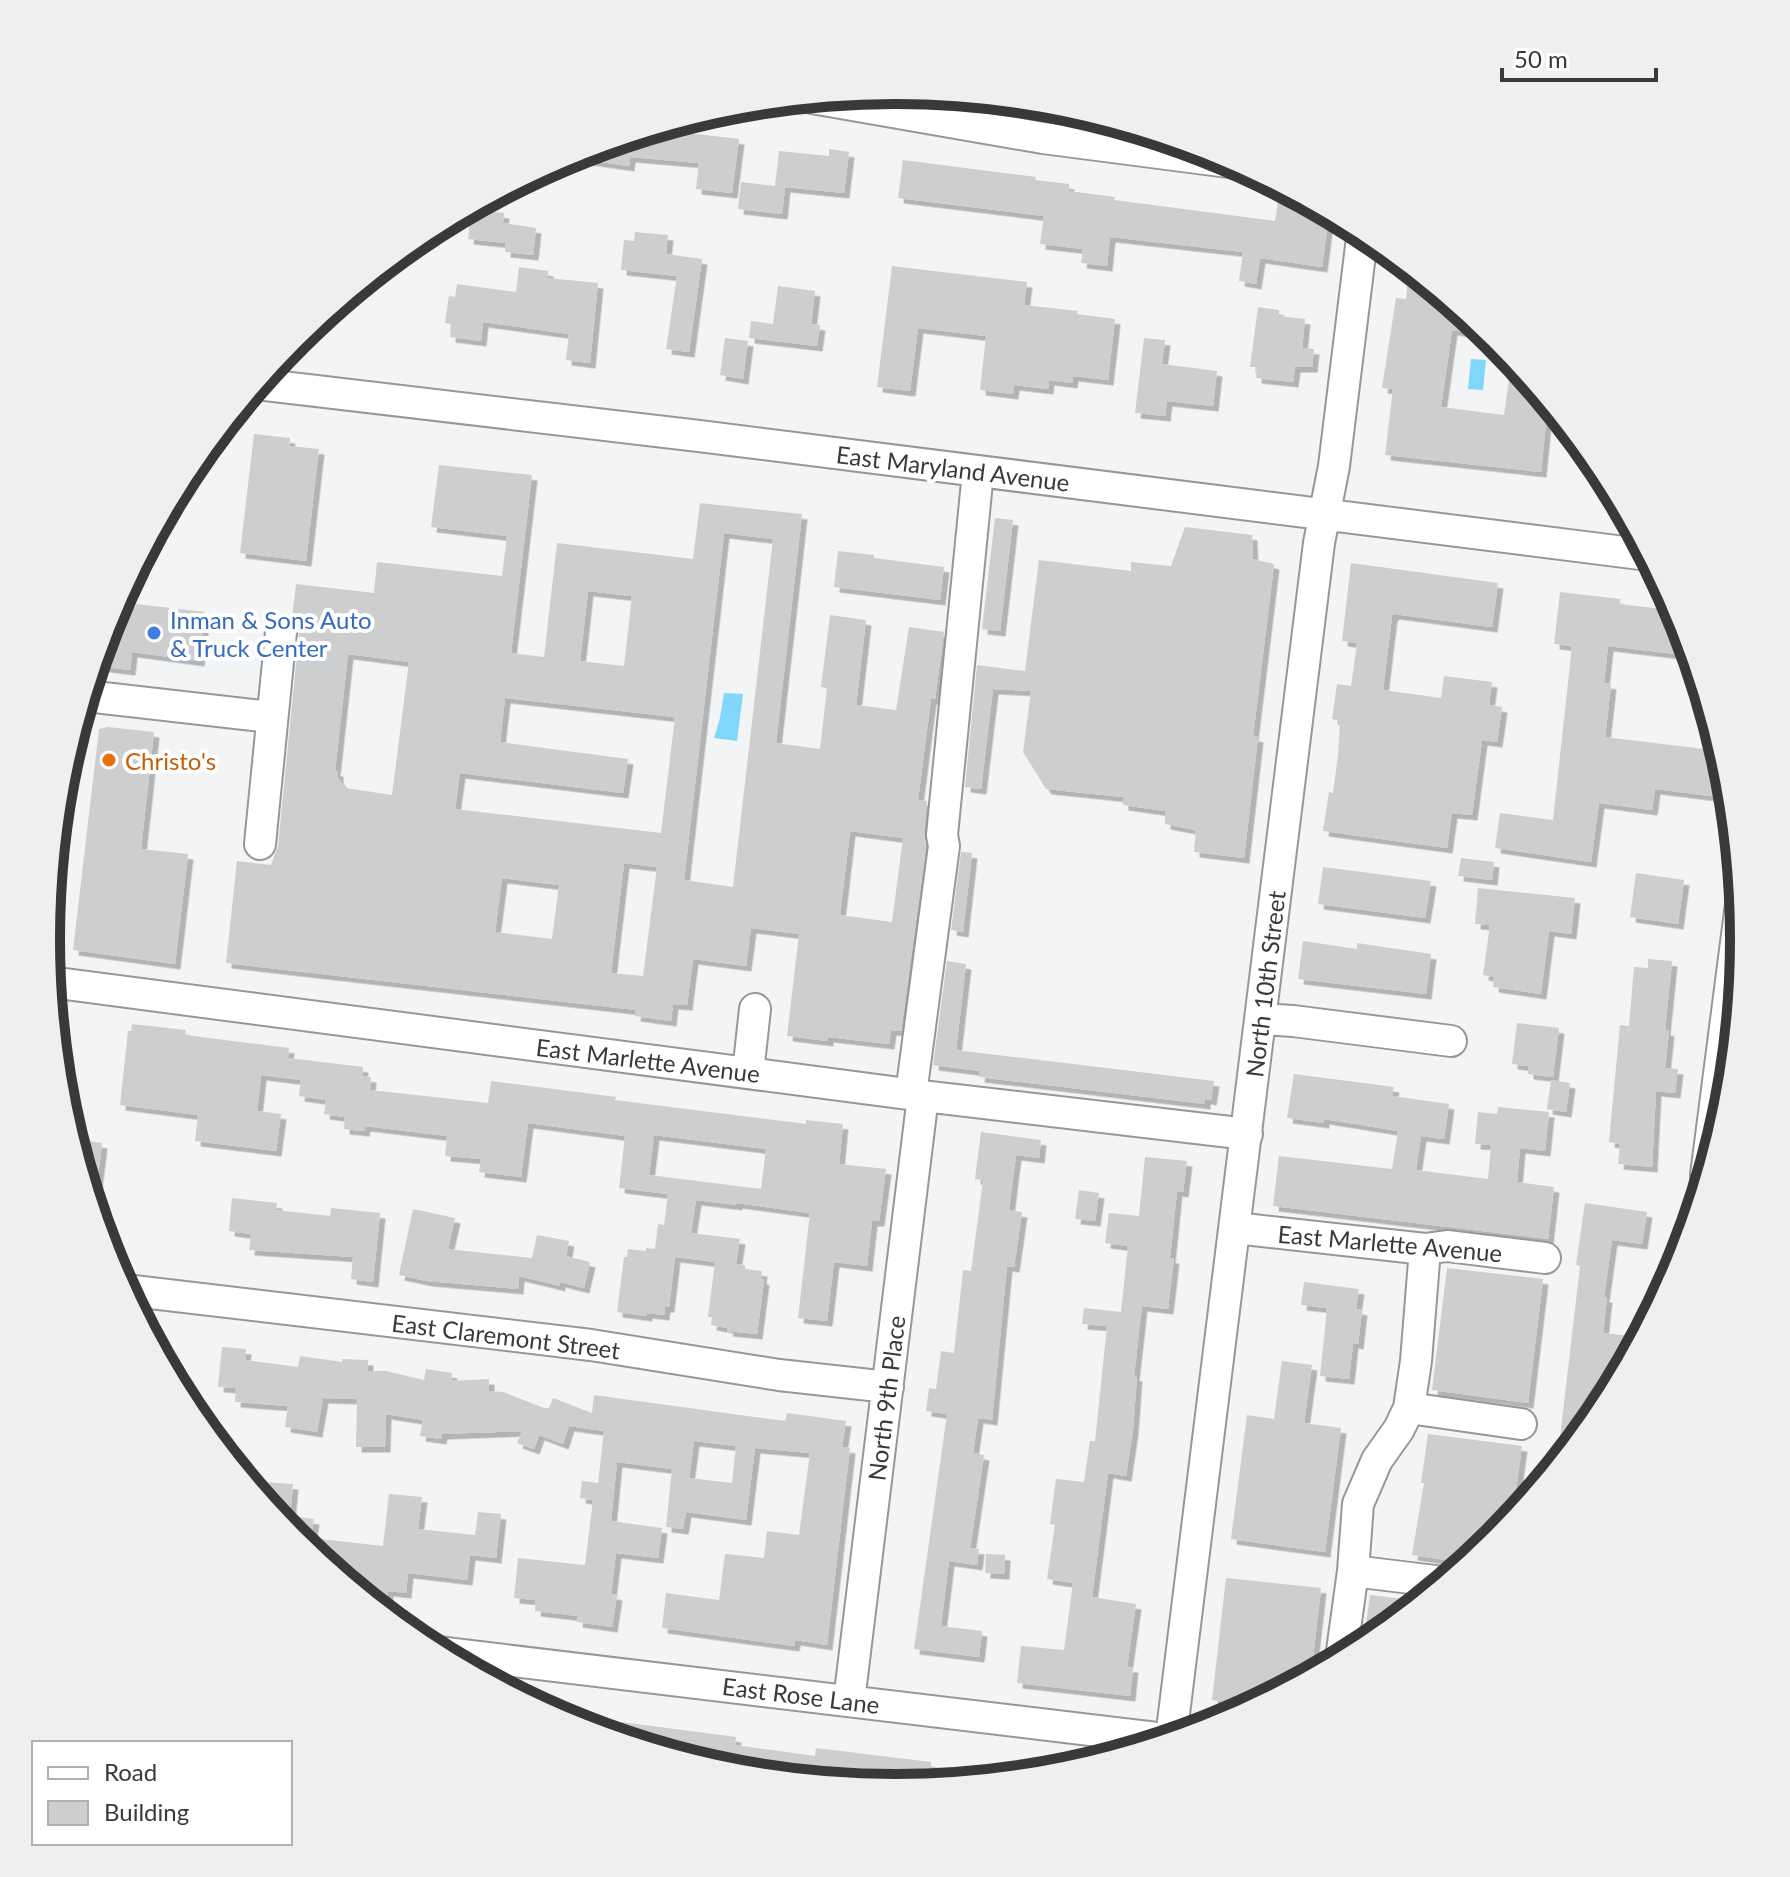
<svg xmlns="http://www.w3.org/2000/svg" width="1790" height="1877" font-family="Lato,sans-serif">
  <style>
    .water { fill: #80d6fb }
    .building { fill: #cdced0; fill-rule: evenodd; filter: url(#shadow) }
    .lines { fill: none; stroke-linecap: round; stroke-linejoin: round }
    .minor-casing { stroke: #969799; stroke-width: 34 }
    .minor { stroke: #fff; stroke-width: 30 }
    .shop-dot { fill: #3f7fe0; stroke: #fff; stroke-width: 3 }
    .food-dot { fill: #e8710a; stroke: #fff; stroke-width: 3 }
    .labels { text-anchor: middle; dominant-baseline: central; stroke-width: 8; stroke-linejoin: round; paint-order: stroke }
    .street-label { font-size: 24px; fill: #383939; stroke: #fff }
    .shop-label { font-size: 24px; fill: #366cbe; stroke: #fff; text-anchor: start }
    .food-label { font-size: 24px; fill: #c56008; stroke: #fff; text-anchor: start }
    .rim { fill: none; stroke: #383939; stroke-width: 10 }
  </style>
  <defs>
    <filter id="shadow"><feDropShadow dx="5.5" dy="5.5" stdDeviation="0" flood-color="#0004"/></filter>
  </defs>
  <rect width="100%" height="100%" fill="#f3f4f6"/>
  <path class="water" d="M1471 359 1486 360 1483 390 1468 389Z
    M724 693 743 694 737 741 714 738 720 718Z"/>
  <path class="building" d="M654 129 739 139 732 193 696 189 699 163 630 157 629 166 566 157Z
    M829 149 849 152 844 193 785 187 782 214 738 209 741 182 775 186 779 151 829 156Z
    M903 160 1036 177 1035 180 1069 184V191L1115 197 1114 200 1275 221 1278 201 1303 205 1302 210 1329 214 1322 267 1260 258 1256 284 1239 281 1243 252 1110 237 1107 266 1081 263 1083 249 1040 244 1044 216 898 198Z
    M471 210 504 213 503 223 536 228 533 255 505 252 506 243 468 239Z
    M635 232 668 235 666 254 702 259 689 352 666 349 677 276 621 270 624 240 634 241Z
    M892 266 1027 282 1024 305 1078 311 1077 314 1115 319 1108 380 1073 376 1072 383 1049 380 1048 389 1014 385 1013 394 980 390 986 336 918 328 910 391 877 387Z
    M519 267 548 271V278L598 283 590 363 566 360 569 334 483 322 481 341 450 337 451 324 445 323 449 296 455 297 457 284 516 292Z
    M1409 267 1492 336 1452 330 1441 407 1504 415 1512 358 1548 403 1541 472 1385 455 1393 389 1382 388 1396 298 1406 299Z
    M778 286 815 291 811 324 820 325 817 346 749 338 751 321 773 324Z
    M1258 307 1279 310V316L1305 319 1302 348 1314 349 1312 367H1295L1293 382 1256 378 1257 367H1250Z
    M725 338 748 341 743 379 720 375Z
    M1144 338 1165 340 1162 364 1217 371 1213 406 1167 401 1165 416 1135 413Z
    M254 434 290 438 289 446 319 449 306 561 240 553Z
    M439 465 532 475 511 653 544 657 557 543 693 559 700 503 802 514 776 743 820 749 827 688 821 687 830 615 866 620 856 705 896 710 909 627 944 632 935 699H931L918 800 927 801 924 833 926 847 901 1031 891 1030 889 1044 828 1037V1041L787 1036 799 934 751 928 746 966 693 959 687 1005 673 1004 671 1021 635 1016 636 1010 226 963 237 861 271 865 278 846 299 634 298 625 292 618 296 584 374 593 377 562 502 576 507 536 431 527ZM724 533 773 539 733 887 684 880ZM588 591 632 596 624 666 580 661ZM348 654 409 662 392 795 346 788 338 778V771H335ZM505 698 675 717 661 833 455 809 460 773 623 793 628 759 500 742ZM850 831 903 838 892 922 840 915ZM624 863 657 867 643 976 611 973ZM502 878 559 885 552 939 495 932Z
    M995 518 1013 520 1000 631 982 629Z
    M1185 527 1252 535 1253 559 1274 564 1253 736 1258 737 1244 858 1194 852 1196 830 1165 824V811L1123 805V797L1046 789 1023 752 1031 691 993 689 981 789 965 787 977 665 1025 671 1039 560 1131 571V562L1171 566Z
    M838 551 874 555V558L944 567 940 600 834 587Z
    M1351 563 1498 583 1492 627 1394 614 1392 616 1383 690 1441 698 1444 676 1492 682 1489 705 1502 707 1497 742 1482 740 1472 815 1452 813 1447 848 1323 831 1329 792 1333 793 1338 755 1340 721 1332 719 1337 684 1351 686 1357 643 1342 641Z
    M1560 592 1620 599V604L1678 611 1692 656 1608 646 1604 683 1611 684 1605 737 1721 751 1723 759 1719 797 1655 789 1652 810 1599 803 1591 862 1495 848 1500 813 1553 820 1572 646 1554 644Z
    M136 604 205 612 199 661 132 652 130 670 97 666 99 652 114 608 125 609 126 606 136 607Z
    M108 727 154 732 141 849 188 854 175 964 73 950 99 729Z
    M961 852 972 853 963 932 951 930Z
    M1461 858 1494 862 1492 880 1458 876Z
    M1323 867 1431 881 1425 918 1318 904Z
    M1636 873 1684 880 1678 924 1630 917Z
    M1478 888 1575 898 1571 934 1549 931 1541 994 1493 987 1494 977 1483 975 1490 925 1475 924Z
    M1303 941 1357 949V943L1431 954 1426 994 1298 979Z
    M1648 959 1672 961 1665 1030 1669 1031 1665 1068 1678 1069 1675 1093 1656 1091 1652 1167 1618 1164 1620 1144 1609 1142 1620 1025 1629 1026 1634 967 1648 968Z
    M947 961 966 964 956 1050 1214 1081 1211 1100 1205 1099V1104L979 1077 980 1071 933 1065Z
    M1517 1023 1559 1028 1553 1077 1528 1074V1066L1512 1064Z
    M132 1024 186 1030 185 1035 289 1048 288 1058 363 1067 362 1076 371 1077 370 1090 488 1103 491 1081 616 1097 615 1100 806 1124V1120L843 1124 839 1164 886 1169 879 1221H872L867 1266 834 1262 827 1321 798 1318 810 1213 737 1203V1205L696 1200 691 1233 740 1239 736 1264 745 1265V1269L762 1271 761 1279 764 1280 757 1334 727 1331 728 1328 711 1325 712 1317H708L715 1262 675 1257 669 1307H665L664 1315 647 1313V1316L617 1312 624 1257H627L628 1249 646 1251V1248L655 1249 658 1224 664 1225 668 1194 619 1188 625 1136 528 1123 521 1177 479 1172 481 1159 445 1156 447 1136 365 1126 364 1131 344 1129 345 1117 324 1114 326 1100 299 1096 301 1080 261 1075 257 1111 281 1114 276 1151 195 1141 198 1115 120 1105 128 1031H131ZM654 1135 766 1149 761 1189 649 1175Z
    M1294 1074 1394 1087 1392 1096 1449 1104 1444 1139 1421 1136 1416 1170 1488 1179 1491 1145 1475 1144 1478 1112 1497 1114 1498 1107 1549 1112 1545 1151 1520 1148 1517 1182 1554 1187 1548 1239 1273 1206 1279 1156 1392 1169 1398 1131 1324 1119V1123L1287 1118Z
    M1551 1080 1570 1083 1566 1112 1547 1109Z
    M981 1132 1041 1140 1039 1158 1016 1155 1009 1210 1022 1212 1014 1267 1007 1266 992 1420 978 1418 973 1453 984 1455 970 1548 979 1549 977 1565 949 1561 941 1626 982 1631 979 1657 914 1649 947 1414 926 1411 929 1388 936 1389 941 1351 954 1353 963 1270 971 1271 983 1180 975 1179Z
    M73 1139 102 1143 94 1209 86 1183Z
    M1145 1157 1187 1161 1183 1192 1177 1191 1170 1258H1174L1168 1309 1142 1306 1134 1376H1137L1133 1429 1126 1476 1108 1473 1092 1597 1136 1604 1127 1667H1133L1130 1696 1017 1683 1021 1646 1064 1650 1073 1583 1047 1579 1055 1525 1050 1524 1056 1479 1084 1482 1090 1441H1095L1107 1326 1082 1324 1084 1308 1121 1312 1128 1246 1105 1243 1109 1213 1139 1216Z
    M1079 1190 1099 1193 1095 1221 1075 1219Z
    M232 1198 277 1203 276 1210 330 1216 331 1208 380 1213 373 1282 351 1279 353 1257 249 1250 251 1234 229 1231Z
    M1585 1203 1647 1212 1642 1244 1612 1240 1604 1297H1607L1603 1333 1640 1337 1601 1411 1557 1463 1580 1266 1576 1265Z
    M413 1209 455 1218 448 1249 532 1258 537 1235 569 1241 566 1256 590 1262 584 1288 560 1282V1286L519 1276 518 1289 427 1281 399 1275Z
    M1447 1268 1543 1279 1528 1403 1432 1390Z
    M1304 1282 1359 1289 1356 1309 1362 1310 1358 1344 1353 1343 1349 1379 1320 1376 1327 1308 1301 1305Z
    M222 1347 246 1349 245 1360 298 1367 300 1356 342 1362V1359L368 1360V1371H386L424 1380 426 1369 452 1373 451 1381 489 1379V1391L503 1392 544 1408H549L553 1398 592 1413 594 1395 785 1421 787 1413 846 1421 842 1447 850 1448 827 1645 795 1640 794 1646 662 1628 666 1593 719 1600 725 1554 764 1558 767 1531 799 1535 810 1453 755 1448 746 1520 686 1512 683 1529 666 1527 672 1469 617 1462 611 1521 662 1528 658 1558 616 1553 611 1594 617 1595 612 1627 577 1622 578 1616 535 1611 536 1600 514 1598 518 1558 585 1565 593 1500 580 1498 582 1481 598 1483 604 1431 569 1426 563 1444 539 1435 534 1449 517 1443 522 1431 442 1434 441 1439 420 1436 423 1420 386 1414 385 1447H356L357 1399 323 1398 317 1432 285 1427 288 1406 235 1402 236 1388 218 1387ZM694 1441 736 1446 732 1483 689 1478Z
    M1282 1361 1312 1365 1304 1423 1341 1428 1325 1552 1231 1539 1247 1415 1274 1419Z
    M1428 1434 1522 1446 1512 1518 1495 1539 1465 1563 1412 1555 1424 1483H1421Z
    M247 1481 293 1484 290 1516 275 1515Z
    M389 1494 422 1497 418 1529 475 1535 478 1512 501 1514 496 1558 470 1555 467 1580 408 1573 406 1593 388 1591 387 1599 364 1596 289 1532 291 1516 314 1519 311 1538 383 1546Z
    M986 1554 1005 1555 1004 1574 985 1573Z
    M1226 1578 1321 1588 1311 1674 1253 1705 1212 1700Z
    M1370 1595 1419 1601 1363 1646Z
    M621 1722 736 1737 735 1745 815 1756 816 1748 931 1762V1768L972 1773V1780L895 1788 729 1771 619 1738Z"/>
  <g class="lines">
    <g class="minor-casing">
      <path id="minor" d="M812 98 1043 138 1236 163
        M257 384 699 436 1648 555
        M86 696 271 717
        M260 844 281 632
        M50 982 923 1096 1247 1134
        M1262 1019 1293 1021 1451 1041
        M748 1073 755 1009
        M911 1094 944 846 942 835 978 472
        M1706 1175 1741 904
        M1235 1228 1425 1249 1447 1246 1545 1258
        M125 1290 591 1345 779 1375 888 1387
        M1409 1408 1521 1424
        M1353 1571 1443 1582
        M437 1652 1165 1739
        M1341 1658 1353 1571 1358 1504 1377 1460 1399 1429 1409 1408 1416 1361 1425 1249
        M849 1701 923 1096
        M1171 1738 1319 543 1334 466 1363 230"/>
    </g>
    <use href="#minor" class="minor"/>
  </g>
  <circle class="shop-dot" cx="154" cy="633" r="8"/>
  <circle class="food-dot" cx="109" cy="760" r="8"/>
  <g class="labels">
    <g class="street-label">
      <text transform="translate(953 468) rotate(7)">East Maryland Avenue</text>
      <text transform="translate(1265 984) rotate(-83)">North 10th Street</text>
      <text transform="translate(648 1060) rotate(7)">East Marlette Avenue</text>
      <text transform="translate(1390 1243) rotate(5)">East Marlette Avenue</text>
      <text transform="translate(506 1336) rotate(7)">East Claremont Street</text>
      <text transform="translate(886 1398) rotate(-83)">North 9th Place</text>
      <text transform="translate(801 1695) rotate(7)">East Rose Lane</text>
    </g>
    <g class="shop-label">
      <text x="170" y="619">Inman &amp; Sons Auto<tspan x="170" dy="28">&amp; Truck Center</tspan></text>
    </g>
    <g class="food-label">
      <text x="125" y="760">Christo's</text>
    </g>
  </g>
  <path d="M0 0H1790V1877H0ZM60 939a835 835 0 1 1 1670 0a835 835 0 1 1-1670 0Z" fill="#efefef" fill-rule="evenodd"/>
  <path class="rim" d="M60 939a835 835 0 1 1 1670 0a835 835 0 1 1-1670 0Z"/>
  <rect x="32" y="1741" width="260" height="104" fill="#ffffff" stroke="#afb0b0" stroke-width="2"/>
  <rect x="48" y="1767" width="40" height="12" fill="#ffffff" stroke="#afb0b0" stroke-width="2"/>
  <text x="104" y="1781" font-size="24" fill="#383939">Road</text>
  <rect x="48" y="1801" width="40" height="24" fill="#cdced0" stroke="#afb0b0" stroke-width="2"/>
  <text x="104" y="1821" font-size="24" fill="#383939">Building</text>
  <path d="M1502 68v12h154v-12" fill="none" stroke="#383939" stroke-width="4"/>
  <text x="1514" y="68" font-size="24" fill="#383939" stroke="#ffffff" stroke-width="6" paint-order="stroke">50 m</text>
</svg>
